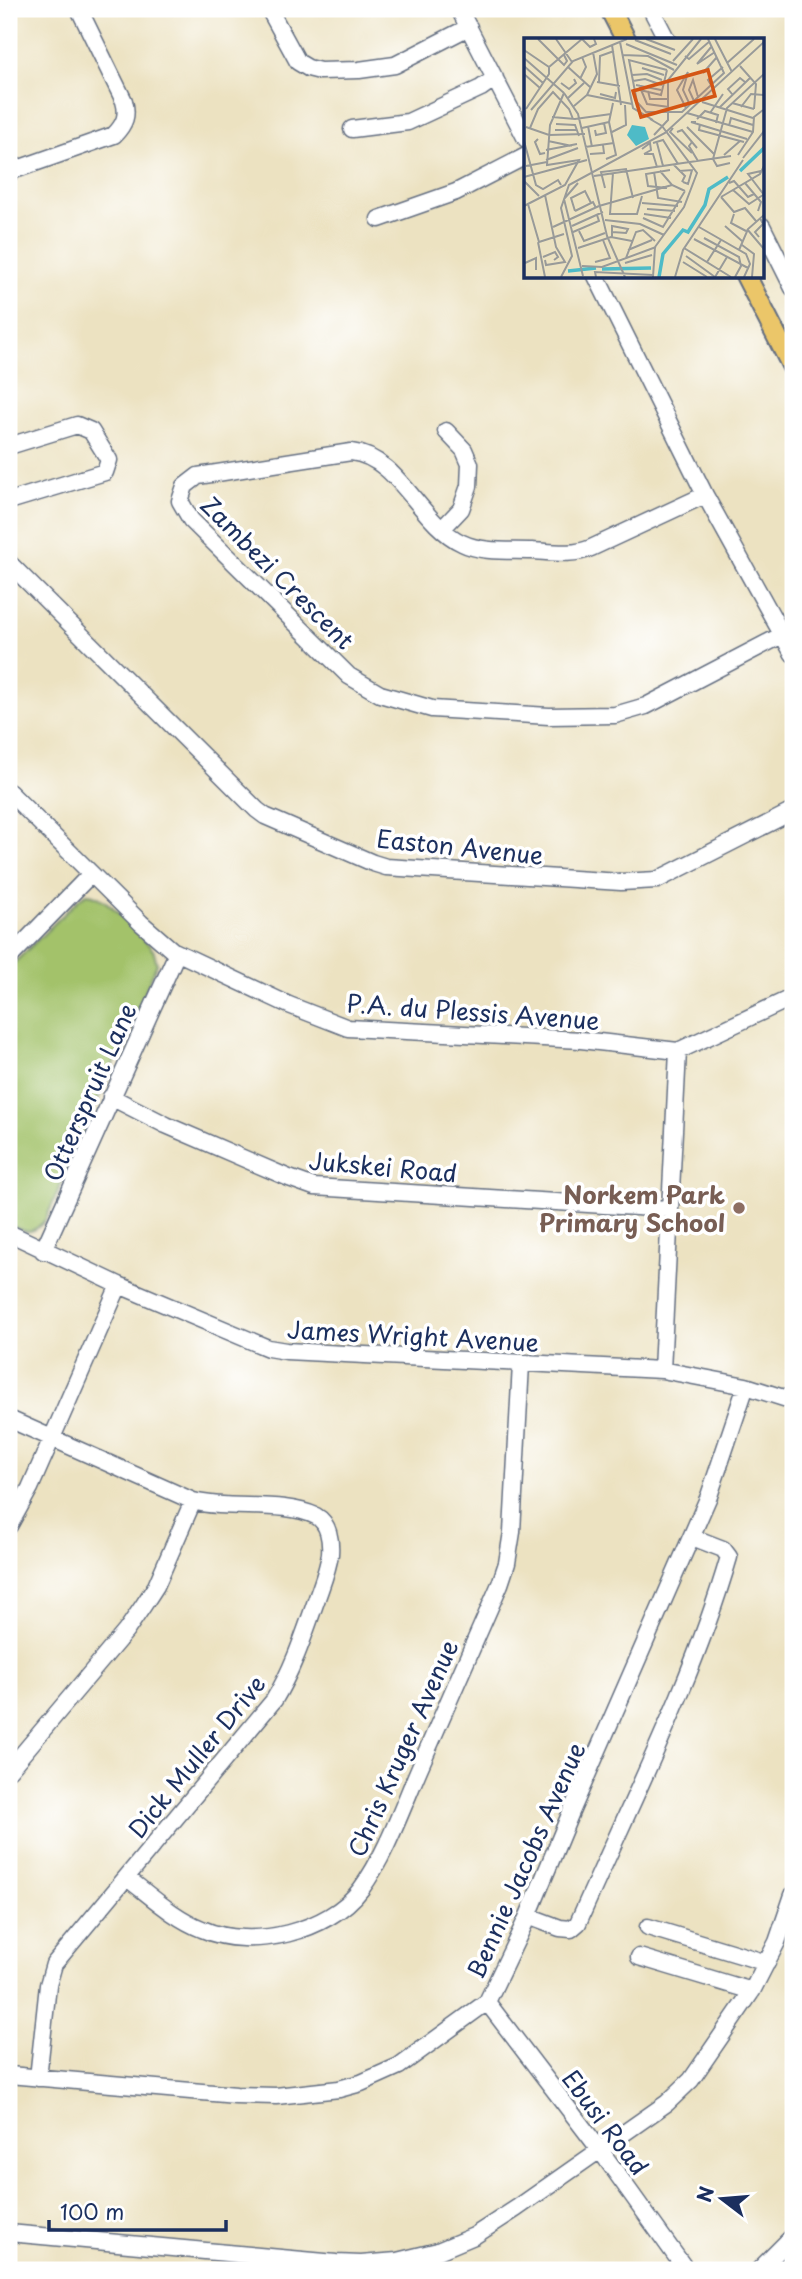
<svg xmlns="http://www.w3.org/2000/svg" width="802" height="2279" font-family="'Playpen Sans',sans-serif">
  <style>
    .green { fill: #a3c26b; stroke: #5f7864; stroke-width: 2 }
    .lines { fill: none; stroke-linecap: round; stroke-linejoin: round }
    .minor-casing { stroke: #646e81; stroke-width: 19 }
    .major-casing { stroke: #646e81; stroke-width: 23 }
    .minor { stroke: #fff; stroke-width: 16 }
    .major { stroke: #ebc669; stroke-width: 19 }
    .education-dot { fill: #8d6e63; stroke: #fff; stroke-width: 2.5 }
    .labels { text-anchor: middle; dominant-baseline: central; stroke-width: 7; stroke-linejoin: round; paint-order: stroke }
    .street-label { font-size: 24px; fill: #1b2f5e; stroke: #fff }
    .education-label { font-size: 24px; font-weight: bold; fill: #785e54; stroke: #fff; text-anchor: end }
    .inset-river { fill: none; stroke: #4ebbc7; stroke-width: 3.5 }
    .inset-road { fill: none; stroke: #989a99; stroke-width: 2 }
    .view { fill: #d45514; fill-opacity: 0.15; stroke: #d45514; stroke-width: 3.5 }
    .inset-edge { fill: none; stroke: #1b2f5e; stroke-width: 3.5 }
  </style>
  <rect width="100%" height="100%" fill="#fff"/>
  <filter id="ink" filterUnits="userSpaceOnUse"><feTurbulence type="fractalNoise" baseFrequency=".0143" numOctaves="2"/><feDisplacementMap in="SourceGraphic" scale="14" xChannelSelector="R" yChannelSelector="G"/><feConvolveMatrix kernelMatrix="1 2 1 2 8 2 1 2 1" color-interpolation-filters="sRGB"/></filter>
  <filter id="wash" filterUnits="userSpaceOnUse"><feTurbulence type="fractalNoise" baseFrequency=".00686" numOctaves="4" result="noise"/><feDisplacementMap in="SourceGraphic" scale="28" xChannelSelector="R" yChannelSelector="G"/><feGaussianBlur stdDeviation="1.57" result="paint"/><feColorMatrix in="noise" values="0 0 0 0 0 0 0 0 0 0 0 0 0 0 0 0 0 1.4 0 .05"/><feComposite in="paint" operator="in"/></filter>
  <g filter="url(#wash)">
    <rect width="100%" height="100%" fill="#ece2c1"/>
    <path class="green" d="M87 894C106 893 135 932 149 945L154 952 157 964 46 1219C33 1235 26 1234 9 1224V968L80 898Z"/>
  </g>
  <g filter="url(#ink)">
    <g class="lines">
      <g class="minor-casing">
        <path id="minor" d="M269 9 298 62 308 68 320 71 359 70 395 65 469 27
          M459 9 526 139
          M651 9 667 40
          M352 129 408 122 481 88 495 78
          M9 172 114 135C125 124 128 115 124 101L79 9
          M379 219 456 192 526 156
          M762 226 793 288
          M596 276 705 495 793 654
          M9 446 77 425 91 431 109 460 105 472 9 501
          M705 495 591 548C573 556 551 552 532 551 510 550 482 553 462 543 419 523 399 457 351 452L198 476 185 486 180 501 191 520 349 676 380 694 432 709 549 716 615 715 646 706 784 634
          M442 529 461 509 469 486 470 464 464 450 446 431
          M9 563 257 810 265 816 373 863 386 867 621 882 657 880 793 811
          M9 792 141 923 172 950 289 1005 348 1028 581 1040 678 1051 793 997
          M9 958 91 874
          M111 1097 166 1125 289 1178 314 1187 668 1209
          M9 1233 119 1285 268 1348 286 1351 662 1370 746 1386 793 1401
          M43 1251 177 953
          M662 1370 678 1051
          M9 1419 193 1501C230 1511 283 1500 316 1516 329 1523 331 1541 330 1554 328 1570 321 1586 316 1601 304 1635 293 1669 274 1700L54 1964 48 1985 38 2078
          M9 1526 30 1488 119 1285
          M9 1770 126 1631 143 1606 156 1586 193 1501
          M127 1878C151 1896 174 1918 202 1929 251 1951 329 1932 361 1889 385 1857 403 1806 419 1769 446 1708 473 1646 500 1584L507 1563 512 1532 521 1364
          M528 1916 560 1928 571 1929 578 1923C630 1804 693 1681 729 1557L723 1549 692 1537
          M648 1927 767 1963
          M639 1957 752 1991
          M487 2002 600 2150 686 2270
          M9 2075 236 2095 276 2096 339 2089 361 2083 399 2066 487 2002 528 1916 571 1812 709 1496 746 1386
          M9 2233 336 2263 361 2264 397 2261 438 2251 474 2236 517 2208 667 2103 691 2080 752 1991 777 1942 793 1895
          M759 2270 793 2236"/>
      </g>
      <g class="major-casing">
        <path id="major" d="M610 9 626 40
          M746 276 793 368"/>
      </g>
      <use href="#minor" class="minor"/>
      <use href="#major" class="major"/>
    </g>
  </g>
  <circle class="education-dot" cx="739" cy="1208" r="7"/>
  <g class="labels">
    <g class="street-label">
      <text transform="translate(278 572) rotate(45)">Zambezi Crescent</text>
      <text transform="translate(460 846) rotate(6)">Easton Avenue</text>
      <text transform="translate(473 1011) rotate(4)">P.A. du Plessis Avenue</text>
      <text transform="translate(89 1092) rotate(-66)">Otterspruit Lane</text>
      <text transform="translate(383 1166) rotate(5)">Jukskei Road</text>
      <text transform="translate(413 1335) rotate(3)">James Wright Avenue</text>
      <text transform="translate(402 1748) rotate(-66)">Chris Kruger Avenue</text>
      <text transform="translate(196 1756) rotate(-51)">Dick Muller Drive</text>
      <text transform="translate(525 1860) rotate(-66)">Bennie Jacobs Avenue</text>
      <text transform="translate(606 2122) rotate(53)">Ebusi Road</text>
    </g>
    <g class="education-label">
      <text x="725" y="1194">Norkem Park<tspan x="725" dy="28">Primary School</tspan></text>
    </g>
  </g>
  <g transform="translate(524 38)">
    <rect width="240" height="240" fill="#ece2c1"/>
    <path d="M108 87 121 89 125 101 112 108 103 97Z" fill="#4ebbc7"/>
    <path class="inset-river" d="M216 133 240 110M78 231 127 230M44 233 72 230M135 239 139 216 159 192 164 194 181 167 185 151 204 139"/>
    <path class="inset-road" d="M14 1 40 27 43 23 40 17M32 1 48 24M58 1 66 9 72 6 70 1M122 1 151 12M191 1 208 34M111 2 147 16M96 4 109 70 129 82M102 6 153 27M88 7 97 67M0 12 25 29 58 1M99 17 124 18 150 32M161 18 165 21 186 3M0 20 40 55M149 23 169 1M203 25 230 1M173 26 188 8M173 26 191 14M0 28 19 45M216 28 232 46 230 71M44 29 66 49M118 30 140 37M143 32 105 22 113 64 122 74H158L200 35 184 1M164 34 159 52 166 67M179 35 193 19M0 36 16 50M108 37 123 36 138 42M56 41 62 29 58 19M109 43 121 41 138 47M73 44 96 48M75 44 76 18 90 13M37 45 45 51 52 45 50 41M112 47 137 52M115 47 123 66 145 69M187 47 184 42 199 29M116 52 137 57 143 32M124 53 126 61H144M40 55 54 76 83 198 101 239M76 56 91 60 92 54M208 56 204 51 216 40 221 44M63 57 108 66M44 60 60 45M170 63 165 52 169 42 174 59M178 64 229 80M208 65 230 71M50 68 63 57 73 36 69 14M217 69 227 56 240 57M162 70 153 52 164 34M195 70 226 40M2 71 25 36V29M7 72 49 23 103 1M163 75 229 94M186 75 199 56M28 79 51 81 87 76M126 81 138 88 173 135 160 169 131 209 129 239M173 81 181 73 194 77 192 85M172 84H167L223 101M32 86 51 87 55 98M176 86 175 92 220 104M64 88 68 109M205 88 207 80 229 87M2 89 25 97 61 96M163 89 190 116M6 90 14 71 29 54 45 71 49 81M58 90 85 84M149 90 146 94 168 115M31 92H53M71 92 72 97 82 95 80 85M88 94 102 87 101 67M153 94 158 92 173 110M130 97 144 82V42L177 1M14 101 11 104 16 116 21 115M0 103 12 147 19 151 34 142 37 147M24 103 48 108M168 104 165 108 174 123M129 105 139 102 154 126M133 105 139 128M61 109 90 105M118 111 126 105 127 112 120 116M22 112 53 106M66 116 80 115 79 107M120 116H129L133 129M200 117 216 103M214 117 229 94 230 79 239 72M219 120 240 93M82 121 92 117 85 84 89 65M189 121 203 70 240 36M189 121 193 128 206 125M22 122 54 110M150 127 161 138 158 144M2 128 23 124M136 133 148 147 161 153M155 133 168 132 164 146 159 144M237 133 224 136 240 157M130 134 134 160 158 164M89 135 86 176H113L118 158M70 138 207 118M0 139 63 122M0 143 15 158M54 145 40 161 59 238M205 145 210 143 224 159 230 156M221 145 237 164 234 173M81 150 77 134 102 131 109 160M143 150 124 148 122 136 146 132M209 152 225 166 239 157M197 159 236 136 240 128M197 159 210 174 221 170 232 183M118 165 154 168M4 166 15 204M0 168 41 147 55 122 23 127 26 87 40 55M123 171 151 173M51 173 47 160 61 153 67 165M51 173 69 164 72 170M120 176 147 180M210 176 207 185 222 193M119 180 139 189 161 153M81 182 116 186 140 197M48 188 79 174M201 188 218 203M29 189 75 168 148 147M175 189 222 216 226 226 220 239M223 191 240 211M55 193 60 203 81 195M49 194 75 183 73 177M88 194 102 195 104 191 88 188V199M235 199 231 194 239 186 236 180M180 200 215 219 217 228 211 239M170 201 224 230M14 204 21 239M15 204 40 196M218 207 230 216 228 239M54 210 87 199 108 203M160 210 207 239M104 212 128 202M215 212 224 191 240 177M162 218 191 239M19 219 31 214 34 219 30 222M102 220 112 194 119 192 131 203M21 222 22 227 41 224 32 209 21 157M71 224 86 220 79 202M159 224 183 239M183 224 197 202M1 225 12 220V232M101 225 128 217M58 228 78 229 132 209M37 239 48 218 37 170 45 147 141 95 240 4M72 239 71 234 129 237M151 239 159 212 219 122M191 239 203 219"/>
    <path class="view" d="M184 32 191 58 117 79 109 53Z"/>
    <rect width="240" height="240" class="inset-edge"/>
  </g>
  <rect width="802" height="2279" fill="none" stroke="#fff" stroke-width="35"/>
  <g transform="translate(722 2199) rotate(286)" stroke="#ffffff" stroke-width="5" paint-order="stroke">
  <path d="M0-5L12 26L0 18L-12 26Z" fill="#1b2f5e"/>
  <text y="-10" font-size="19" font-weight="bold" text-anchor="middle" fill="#1b2f5e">N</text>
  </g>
  <path d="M49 2220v10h177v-10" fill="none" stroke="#1b2f5e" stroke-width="3.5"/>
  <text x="60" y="2220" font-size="21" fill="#1b2f5e" stroke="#ffffff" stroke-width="5" paint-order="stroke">100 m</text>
</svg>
